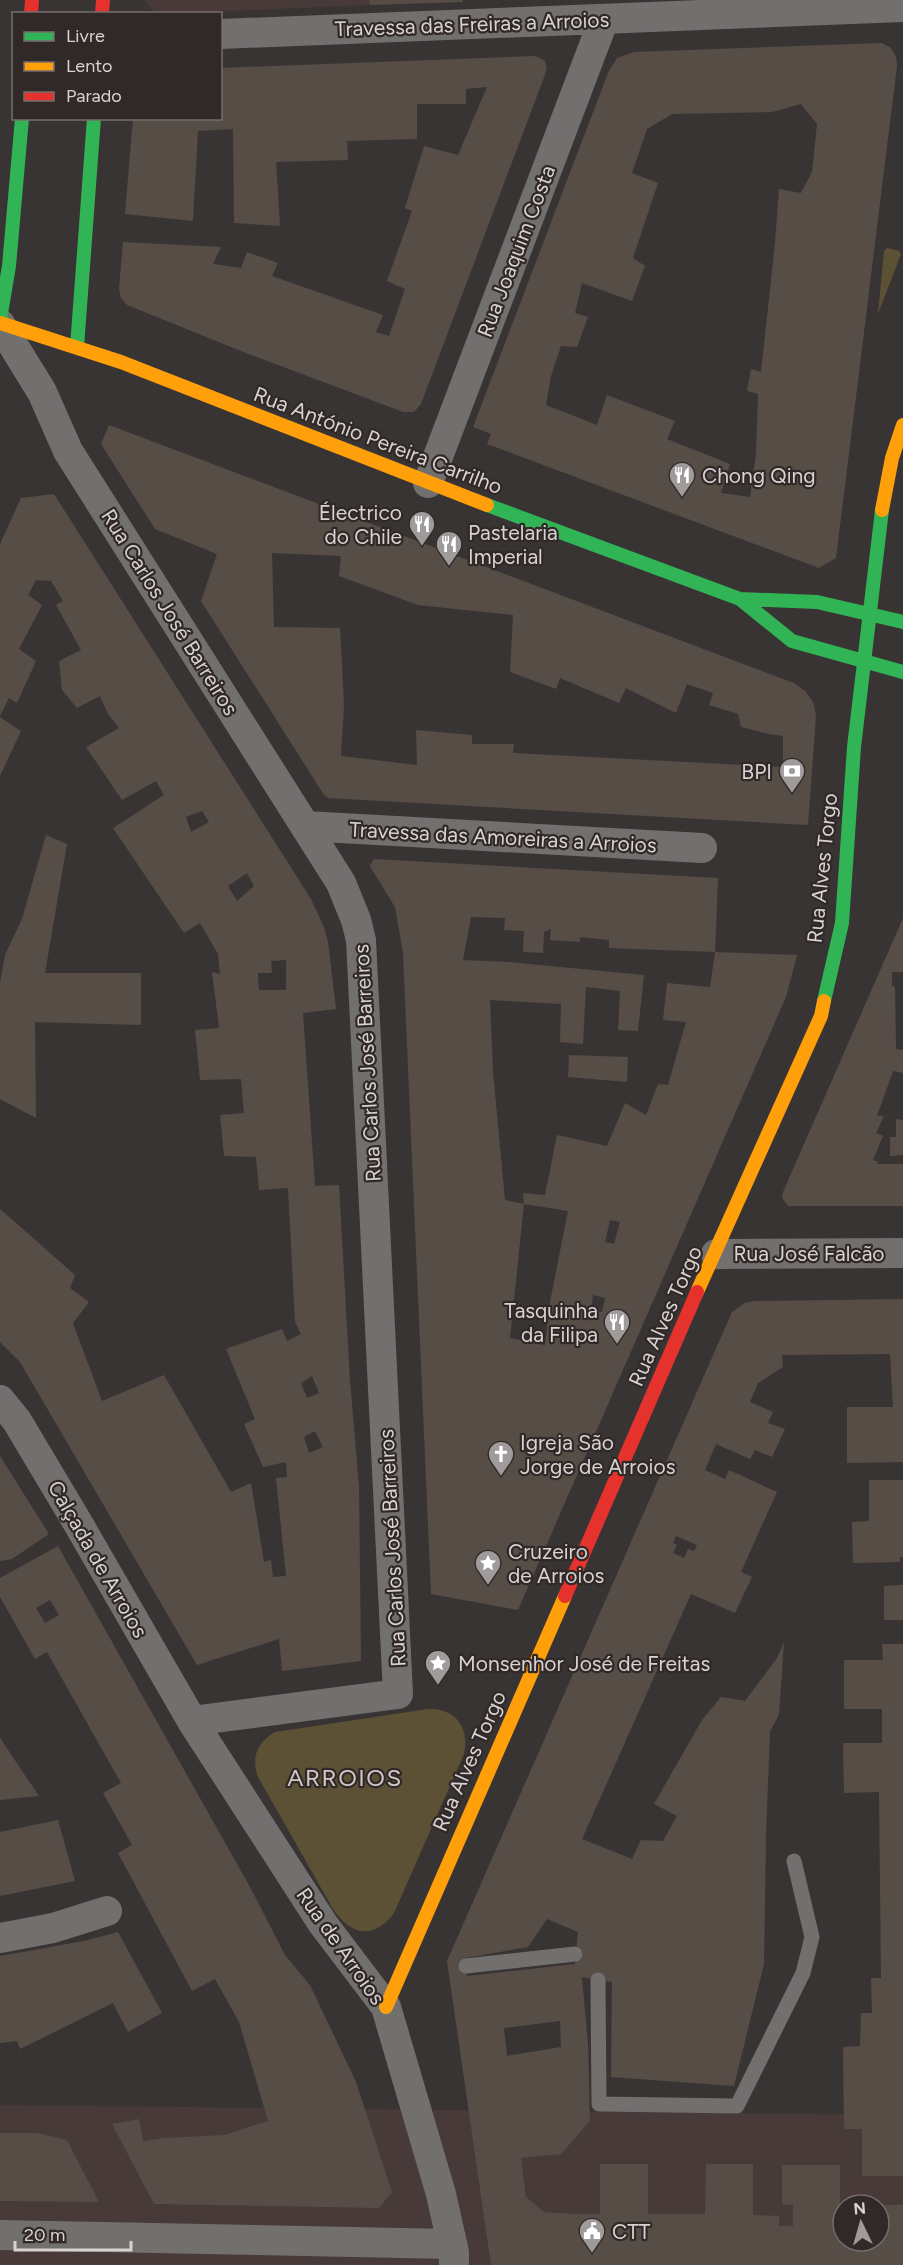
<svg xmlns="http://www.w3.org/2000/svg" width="903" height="2265" font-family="Figtree,sans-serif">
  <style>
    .built { fill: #473a38; fill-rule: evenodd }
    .green { fill: #5c5135 }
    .building { fill: #574d47; fill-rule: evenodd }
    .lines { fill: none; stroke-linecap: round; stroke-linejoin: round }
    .lane { stroke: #726f6f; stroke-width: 15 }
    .street { stroke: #726f6f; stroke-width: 30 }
    .fast { stroke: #30b455; stroke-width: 14 }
    .slow { stroke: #ff9f0a; stroke-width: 14 }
    .jam { stroke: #e5322d; stroke-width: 14 }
    .labels { text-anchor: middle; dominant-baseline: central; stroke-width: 4.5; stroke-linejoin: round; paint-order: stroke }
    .street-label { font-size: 21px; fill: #d8d3d2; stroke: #312928 }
    .poi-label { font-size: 21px; fill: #d8d3d2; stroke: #312928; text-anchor: start }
    .quarter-label { font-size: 24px; letter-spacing: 1.5px; fill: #d2c8c7; stroke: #312928 }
  </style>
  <rect width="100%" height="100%" fill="#393434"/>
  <path class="built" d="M144 0H369L370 5 163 14 152 10Z
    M0 2105 903 2115V2265H0ZM843 2205H879V2241H843Z"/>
  <path class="green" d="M887 248 899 251 901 254 878 314 884 251Z
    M428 1709C455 1708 470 1727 464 1754L394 1913C374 1940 351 1936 333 1909L258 1777C251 1758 257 1742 275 1732Z"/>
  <path class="building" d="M369 0H463V2L370 5Z
    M882 43 891 48 896 57 897 66 836 558 819 568 487 444 491 434 473 427 608 73 617 58 634 52ZM801 104 817 124 812 172 801 193 779 189 775 243 761 372 751 369 747 391 758 394 756 455 750 497 721 493 730 464 667 439 675 421 607 395 597 425 546 405 551 376 561 346 577 347 588 317 575 313 582 283 632 301 645 266 633 258 658 183 632 173 647 129 672 114 772 112Z
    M533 56 538 57 545 61 547 69 546 72 421 404 414 412H403L246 353 127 305 121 298 119 288 123 242 221 247 213 264 241 268 247 252 278 263 272 276 383 315 376 332 389 336 405 289 387 281 412 211 405 208 424 146 458 155 487 87 466 89V104H417V139L347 141 348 160 276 162 280 226 234 223 233 129 198 131 193 221 125 214 133 118H220V68Z
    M109 425 794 683 805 691 813 702 816 715 808 825 328 798 324 795 201 601 217 554 155 529 101 444ZM272 553 341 556 339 576 418 605 513 615 510 672 556 689 560 678 619 703 626 688 676 713 687 684 713 693 709 705 738 714 741 727 769 734 783 736V767L513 753 514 744H472V735L416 730 417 765 341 756 344 705 340 628 274 627Z
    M54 494 311 899 324 927 328 942 336 1009 303 1013 315 1186 339 1185 350 1380 359 1487 361 1661 282 1671 279 1639 197 1665 20 1362 0 1342V1209L75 1275 70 1288 89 1302 73 1323 102 1401 164 1375 231 1492 251 1483 264 1562 271 1560 273 1577 286 1576 276 1478 287 1477 286 1462 263 1467 244 1424 255 1419 226 1349 282 1329 287 1341 301 1334 295 1322 288 1188 259 1190 256 1157 224 1156 220 1115 244 1113 241 1079 200 1080 195 1030 219 1028 212 972 220 974 218 954 200 923 184 933 113 828 164 795 156 781 122 800 86 747 119 728 108 714 100 696 77 708 62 690 59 661 81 650 56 605 63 601 51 581 36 580 28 595 42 605 19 649 36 661 17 703 9 698 0 716V544L21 498ZM202 811 209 822 191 832 186 817ZM247 873 254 886 237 901 228 886ZM286 960V990H259L258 973H272L271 961ZM312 1376 319 1393 307 1398 301 1383ZM315 1431 323 1447 309 1453 304 1437Z
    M0 717 21 731 0 776Z
    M46 835 67 844 45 973H141V1025L35 1022 36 1118 0 1099V983L5 955 22 919Z
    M374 859 718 878 715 952 609 948V940L580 937V942L550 940 551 929 544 932 543 953 523 952 524 931 504 930 505 918 471 917 463 960 508 962 644 975 638 1031 618 1030 620 991 586 987 583 1044 560 1042 561 1004 490 1000 493 1072 505 1200 524 1204 510 1338 545 1345 550 1302 568 1211 524 1204 523 1193 545 1195 557 1135 607 1146 625 1103 646 1115 658 1084 668 1085 686 1022 663 1020 667 983 710 987 715 952 797 955 786 997 518 1610 431 1594 403 953 395 907 371 868 370 865ZM610 1220 620 1222 614 1244 605 1242ZM593 1295 605 1298 602 1312 591 1310Z
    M903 918V972H892V986L895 987 896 1049 903 1050V1073L893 1071 877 1116H884L876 1133 883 1136 873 1160 878 1162 877 1164H903V1206H788L782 1198 783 1192Z
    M569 1055 628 1057 627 1082 568 1077Z
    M896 1119 903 1120V1155L890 1156V1137H896Z
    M903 1299V1462L847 1463V1407H893L890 1354 782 1355 783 1367 758 1383 750 1402 773 1412 768 1423 785 1429 772 1457 755 1450 750 1459 716 1444 705 1470 725 1479 729 1470 777 1492 741 1572 752 1577 735 1613 691 1594 582 1839 632 1859 641 1840 663 1841 677 1816 654 1804 702 1720 721 1697 745 1701 777 1658 784 1642 779 1714 770 1732 766 1834 764 1964 734 2086 611 2077 612 1982 582 1977 588 2045 590 2121 561 2154 521 2158 526 2197 544 2212 572 2214H600V2164H648V2214H705L706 2164H753V2215L779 2216V2226H793V2205L782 2204V2165H840V2204H843V2241H879V2205H903V2265H491L447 1961 732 1312 745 1303 754 1301ZM676 1536 697 1545 694 1551 688 1549 684 1558 673 1553 677 1545 673 1543ZM547 1919 578 1932 575 1964 467 1976 465 1958 528 1947ZM560 2021 561 2047 507 2056 504 2028Z
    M0 1456 49 1534 12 1559 0 1561Z
    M869 1480H903V1557H900V1562L853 1563 852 1522 869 1521Z
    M58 1546 250 1887 285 1955 310 1985 356 2082 392 2192 379 2208 154 2204 112 2124 139 2119 143 2141 163 2138 224 2135 268 2121 239 2022 215 1979 192 1991 118 1853 132 1845 103 1793 121 1783 47 1652 35 1659 0 1597V1578ZM50 1600 59 1615 45 1623 36 1608Z
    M903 1585V1620H884V1586Z
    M882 1644H903V2176H862V2129H844L843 2047 860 2046 861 2013H872L871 1978H881L879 1792 844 1793 843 1743H882V1709H844V1660H883Z
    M0 1737 2 1741 39 1796 0 1800Z
    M58 1820 75 1881 0 1896V1832Z
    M118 1932 162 2013 128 2032 113 2003 20 2049 17 2041 0 2043V1956L84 1941Z
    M0 2133H37L67 2140 99 2202 0 2201Z"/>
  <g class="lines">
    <path class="lane" d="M466 1966 575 1954
      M598 1980 599 2104 737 2106 803 1973 812 1937 794 1861"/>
    <path class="street" d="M220 34 903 7
      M0 324 42 392 68 451 341 883 356 920 361 940 398 1694 192 1721
      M428 483 604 19
      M305 826 702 848
      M716 1254 903 1253
      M0 1400 17 1421 79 1525 192 1721 323 1924 386 2007 441 2194 454 2252V2265
      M0 1938 53 1928 107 1911
      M0 2235 452 2244"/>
    <path class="fast" d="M0 319 9 266 22 118
      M77 347 94 118
      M487 505 740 599 792 641 903 672
      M740 599 817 602 903 622
      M824 1001 842 923 854 747 882 510"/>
    <path class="slow" d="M0 323 121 362 487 505
      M882 510 892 458 903 425
      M697 1292 821 1016 824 1001
      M386 2007 565 1596"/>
    <path class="jam" d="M31 14 32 0
      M102 14 103 0
      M565 1596 697 1292"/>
  </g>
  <defs>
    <g id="restaurant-pin" transform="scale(1.35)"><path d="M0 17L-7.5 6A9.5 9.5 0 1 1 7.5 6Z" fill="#a09b9b" stroke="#312928"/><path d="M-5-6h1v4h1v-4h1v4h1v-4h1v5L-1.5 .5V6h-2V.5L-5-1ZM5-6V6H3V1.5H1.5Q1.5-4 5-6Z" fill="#fff"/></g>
    <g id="bank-pin" transform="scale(1.35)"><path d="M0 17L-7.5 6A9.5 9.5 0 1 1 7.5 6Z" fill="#a09b9b" stroke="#312928"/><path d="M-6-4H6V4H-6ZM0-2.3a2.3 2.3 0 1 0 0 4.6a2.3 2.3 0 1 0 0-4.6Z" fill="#fff"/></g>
    <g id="church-pin" transform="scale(1.35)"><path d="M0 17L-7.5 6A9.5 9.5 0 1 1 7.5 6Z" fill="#a09b9b" stroke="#312928"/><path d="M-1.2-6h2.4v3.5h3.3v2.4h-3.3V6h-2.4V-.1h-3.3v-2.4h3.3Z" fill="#fff"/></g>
    <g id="sight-pin" transform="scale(1.35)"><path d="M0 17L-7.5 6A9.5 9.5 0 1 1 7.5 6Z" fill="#a09b9b" stroke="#312928"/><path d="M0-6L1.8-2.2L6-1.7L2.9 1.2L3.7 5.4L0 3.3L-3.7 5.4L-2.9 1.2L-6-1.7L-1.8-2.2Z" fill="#fff"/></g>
    <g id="civic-pin" transform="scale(1.35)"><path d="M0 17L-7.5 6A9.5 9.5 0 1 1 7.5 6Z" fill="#a09b9b" stroke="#312928"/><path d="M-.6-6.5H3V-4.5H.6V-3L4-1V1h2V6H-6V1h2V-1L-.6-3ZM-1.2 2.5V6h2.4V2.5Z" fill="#fff"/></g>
  </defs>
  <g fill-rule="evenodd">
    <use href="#restaurant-pin" x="682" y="475"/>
    <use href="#restaurant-pin" x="422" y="524"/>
    <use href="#restaurant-pin" x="449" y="544"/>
    <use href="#bank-pin" x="792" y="771"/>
    <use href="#restaurant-pin" x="617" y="1322"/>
    <use href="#church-pin" x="501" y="1454"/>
    <use href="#sight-pin" x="488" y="1563"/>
    <use href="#sight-pin" x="438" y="1663"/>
    <use href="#civic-pin" x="592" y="2231"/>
  </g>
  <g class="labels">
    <g class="street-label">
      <text transform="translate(472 24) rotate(-2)">Travessa das Freiras a Arroios</text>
      <text transform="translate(516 251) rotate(-69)">Rua Joaquim Costa</text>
      <text transform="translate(378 440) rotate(21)">Rua António Pereira Carrilho</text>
      <text transform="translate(170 612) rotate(58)">Rua Carlos José Barreiros</text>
      <text transform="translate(503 837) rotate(3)">Travessa das Amoreiras a Arroios</text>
      <text transform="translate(822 868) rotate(-84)">Rua Alves Torgo</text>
      <text transform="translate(367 1063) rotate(-93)">Rua Carlos José Barreiros</text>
      <text x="809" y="1253">Rua José Falcão</text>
      <text transform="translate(665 1316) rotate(-66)">Rua Alves Torgo</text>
      <text transform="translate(392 1548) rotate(-93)">Rua Carlos José Barreiros</text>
      <text transform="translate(98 1559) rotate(60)">Calçada de Arroios</text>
      <text transform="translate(469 1761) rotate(-66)">Rua Alves Torgo</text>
      <text transform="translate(341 1946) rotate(55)">Rua de Arroios</text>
    </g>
    <g class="poi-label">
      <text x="702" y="475">Chong Qing</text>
      <text x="402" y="512" text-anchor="end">Électrico<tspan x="402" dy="24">do Chile</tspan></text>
      <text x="468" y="532">Pastelaria<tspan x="468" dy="24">Imperial</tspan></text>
      <text x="772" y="771" text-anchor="end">BPI</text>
      <text x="598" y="1310" text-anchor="end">Tasquinha<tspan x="598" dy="24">da Filipa</tspan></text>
      <text x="520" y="1442">Igreja São<tspan x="520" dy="24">Jorge de Arroios</tspan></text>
      <text x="508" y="1551">Cruzeiro<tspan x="508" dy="24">de Arroios</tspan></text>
      <text x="458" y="1663">Monsenhor José de Freitas</text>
      <text x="612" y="2231">CTT</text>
    </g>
    <g class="quarter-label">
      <text x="345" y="1777">ARROIOS</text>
    </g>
  </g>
  <rect x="12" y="12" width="210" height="108" fill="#312928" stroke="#746d6c" stroke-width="1.5"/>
  <rect x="24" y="32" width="30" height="9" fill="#30b455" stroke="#746d6c" stroke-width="1.5"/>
  <text x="66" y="42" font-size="18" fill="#d8d3d2">Livre</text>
  <rect x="24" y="62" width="30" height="9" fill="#ff9f0a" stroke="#746d6c" stroke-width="1.5"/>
  <text x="66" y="72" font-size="18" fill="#d8d3d2">Lento</text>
  <rect x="24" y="92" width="30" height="9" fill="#e5322d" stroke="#746d6c" stroke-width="1.5"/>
  <text x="66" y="102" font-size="18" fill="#d8d3d2">Parado</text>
  <g transform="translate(861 2223) rotate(355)"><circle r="28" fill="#312928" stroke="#746d6c" stroke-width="1.5"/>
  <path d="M0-4.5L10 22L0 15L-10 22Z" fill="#a09b9b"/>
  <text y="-9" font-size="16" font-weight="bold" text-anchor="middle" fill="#d8d3d2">N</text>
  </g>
  <path d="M15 2241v9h116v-9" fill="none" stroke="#d8d3d2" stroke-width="3"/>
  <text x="24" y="2241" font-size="18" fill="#d8d3d2" stroke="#312928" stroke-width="4.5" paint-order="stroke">20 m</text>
</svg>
